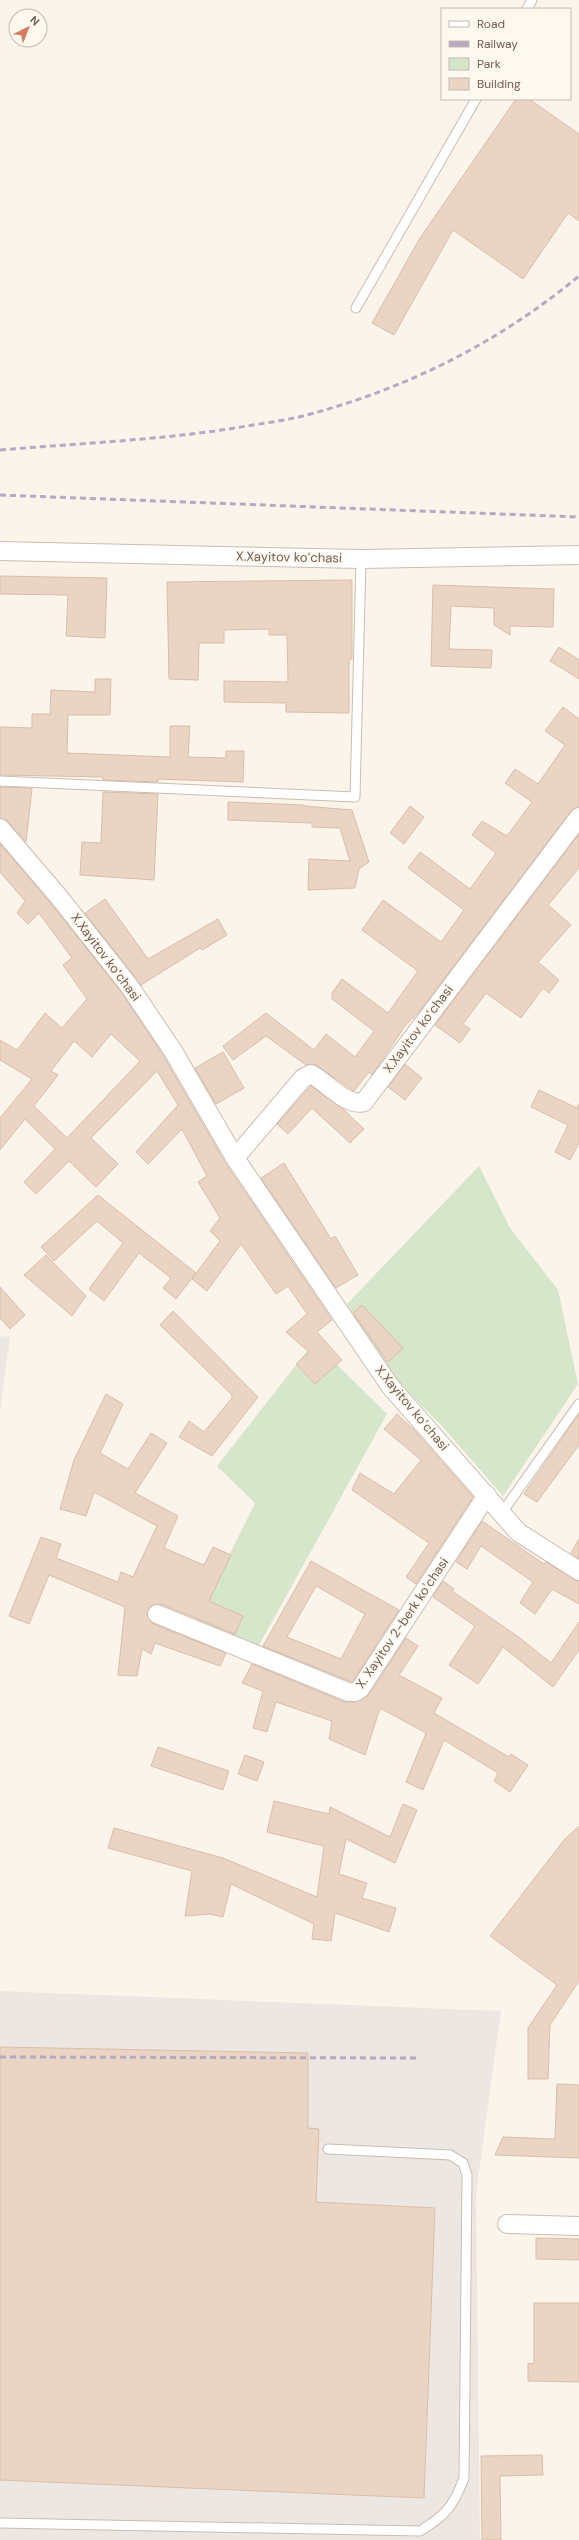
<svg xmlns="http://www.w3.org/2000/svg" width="579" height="2540" font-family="'DM Sans',sans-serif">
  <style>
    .industrial { fill: #ece7e2 }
    .green { fill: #d5e6ca }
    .building { fill: #ead4c3; stroke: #dcbda8; fill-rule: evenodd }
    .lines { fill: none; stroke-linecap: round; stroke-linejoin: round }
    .lane-casing { stroke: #cbbdb1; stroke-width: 11 }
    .street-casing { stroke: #cbbdb1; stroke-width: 20 }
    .lane { stroke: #fff; stroke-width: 9 }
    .street { stroke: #fff; stroke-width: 18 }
    .rail { stroke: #b8a9c3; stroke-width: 3; stroke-dasharray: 6 4; stroke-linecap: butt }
    .labels { text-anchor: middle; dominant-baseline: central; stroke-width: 4; stroke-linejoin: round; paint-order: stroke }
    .street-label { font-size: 13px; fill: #725d50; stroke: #fdf8f0 }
  </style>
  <rect width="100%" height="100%" fill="#faf4ea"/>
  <path class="industrial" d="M0 1336 10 1337 0 1411Z
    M0 1991 501 2011 476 2193 480 2540H0Z"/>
  <path class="green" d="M479 1166 510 1228 558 1290 578 1384 503 1496 442 1426 389 1373 347 1304Z
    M314 1342 387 1414 258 1647 195 1624 255 1503 217 1466Z"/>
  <path class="building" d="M516 99H529L579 134V221L568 213 523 279 453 230 394 335 372 323 420 238Z
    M0 576 107 578 105 638 66 636 68 595 0 594Z
    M352 580V659H349V713L286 712V703L224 702V681L288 682 287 635H269V629L224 630V643H199L198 680 169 679 167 582Z
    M433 585 554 589 553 627 510 626V635L494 625V608L451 606 449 649 492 650 491 668 431 666Z
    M559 647 579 660V679L550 661Z
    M95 679H111L110 715H68L67 753 170 757V726H190L188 757 226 758V751H244L243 782 158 779V782L103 780V777L0 775V727L32 728V714H50L51 690 95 692Z
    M563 707 579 719V807L571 811 419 1012 405 1026 372 1075 369 1072 354 1091 316 1065H306L266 1036 233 1060 223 1046 266 1013 314 1050 326 1034 355 1057 374 1031 332 999V993L342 979 388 1013 418 971 362 930 383 900 441 942 464 910 408 868 420 852 470 889 496 853 472 835 482 821 507 836 532 802 505 783 515 769 538 784 565 745 545 731Z
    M0 787 32 788 26 842 8 821 0 818Z
    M103 792 158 794 154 880 80 875 82 842 101 843Z
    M228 802 304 805V806L352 810 369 862 359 869 355 888 308 890 309 859 350 861 340 828 312 827V823L228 820Z
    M410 806 424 817 404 844 390 833Z
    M579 834V868L548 905 571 925 538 962 559 980 549 993 543 988 521 1018 486 993 463 1024 470 1029 460 1043 435 1025Z
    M0 844 51 904 122 993 164 1057 226 1164 332 1320 317 1332 342 1360 315 1384 296 1364 309 1352 286 1332 307 1314 288 1286 276 1294 241 1244 207 1291 192 1279 220 1241 210 1231 220 1218 198 1182 207 1176 182 1129 148 1164 136 1152 178 1105 157 1071 91 1138 118 1164 96 1187 69 1161 36 1194 24 1182 55 1149 25 1119 0 1150V1118L32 1079 0 1060V1040L17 1050 45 1013 62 1028 87 999 63 965 72 958 39 913 28 924 17 913 25 901 0 872ZM111 1034 140 1061 67 1138 34 1106 58 1075 51 1071 74 1041 92 1057Z
    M105 899 148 959 218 919 227 935 202 950 200 948 141 985 85 913Z
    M223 1052 244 1088 216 1104 195 1068Z
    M405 1064 422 1078 405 1100 388 1087Z
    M311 1086 343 1109 364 1129 350 1143 312 1108 288 1134 277 1124Z
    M539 1090 577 1108 579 1104V1143L570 1160 555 1152 568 1125 531 1107Z
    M284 1163 331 1239 335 1236 358 1275 336 1288 261 1178Z
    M98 1195 196 1273 176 1299 163 1288 171 1278 139 1253 104 1301 89 1289 123 1243 97 1221 54 1261 41 1247Z
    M46 1255 86 1296 72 1316 24 1275Z
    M0 1287 25 1315 10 1329 0 1318Z
    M362 1305 403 1348 388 1362 353 1313Z
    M173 1311 258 1397 212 1456 179 1437 189 1421 204 1432 232 1398V1395L160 1325Z
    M106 1394 123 1404 100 1453 128 1469 151 1433 167 1443 135 1493 178 1516 164 1548 204 1565 213 1547 231 1555 209 1601 243 1616 235 1634 161 1604 151 1606 147 1615 153 1624 226 1653 220 1666 155 1643 151 1654 142 1649 137 1676 118 1675 125 1607 49 1575 29 1624 9 1616 41 1537 61 1544 56 1558 118 1582 121 1572 133 1577 157 1526 94 1492 86 1516 60 1509 74 1460Z
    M397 1414 414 1430 473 1497 416 1584 406 1577 429 1543 352 1490 360 1473 394 1494 421 1460 384 1429Z
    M579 1414V1445L537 1502 524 1494Z
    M482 1521 544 1564 546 1562 579 1581V1604L552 1589 535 1614 520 1603 533 1582 481 1546 467 1569 456 1562Z
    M579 1539V1559L571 1553Z
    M311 1561 399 1610 352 1682 263 1646ZM316 1586 365 1614 341 1659 287 1637Z
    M443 1581 454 1589 452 1591 520 1638 551 1663 579 1622V1650L553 1687 503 1647 478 1684 449 1665 475 1626 433 1597Z
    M406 1638 418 1646 399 1675 442 1698 434 1713 509 1757 511 1754 528 1765 510 1792 494 1781 498 1773 444 1740 423 1790 406 1782 426 1733 380 1708 365 1755 329 1739 332 1721 276 1702 267 1732 253 1728 263 1691 242 1683 252 1664 344 1702H355L369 1695Z
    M158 1747 229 1771 223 1790 151 1766Z
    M245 1755 264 1762 257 1781 238 1774Z
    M274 1801 329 1814 330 1807 390 1837 403 1804 417 1810 395 1863 346 1839 339 1874 367 1883 362 1898 396 1908 389 1932 335 1913 331 1941 312 1939 314 1924 231 1884 223 1917 209 1914 185 1916 192 1871 108 1848 114 1828 223 1858 317 1897 324 1846 267 1832Z
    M579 1826V1981L550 2025 548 2079H528V2028L557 1985 490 1936 564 1840Z
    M0 2047 308 2053V2128L319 2129 316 2202 435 2208 424 2498 0 2480Z
    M557 2084 579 2085V2158L495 2155 503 2137 555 2139Z
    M536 2238 579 2239V2260L536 2259Z
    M534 2303H579V2382L528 2381V2363L534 2364Z
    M542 2455 543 2475 500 2476 501 2540H482L481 2456Z"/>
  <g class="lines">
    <g class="lane-casing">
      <path id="lane" d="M527 9 532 0
        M356 308 476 99
        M0 781 355 797 361 559
        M501 1514 579 1404
        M0 2523 420 2531C446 2515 453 2507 464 2478L467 2175 463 2163 450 2155 328 2149"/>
    </g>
    <g class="street-casing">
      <path id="street" d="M0 551 361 559 579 555
        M0 828 59 897 130 987 173 1051 235 1158 390 1386 518 1532 579 1571
        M235 1158 303 1078 311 1074C327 1082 346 1107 364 1102L579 817
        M157 1614 348 1692H355L360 1689 487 1495
        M507 2224 579 2226"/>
    </g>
    <use href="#lane" class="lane"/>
    <use href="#street" class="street"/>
    <path class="rail" d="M0 450C82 443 165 440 247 426 264 423 282 421 299 417 402 391 497 344 579 276
      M0 495 579 517
      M0 2057 416 2058"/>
  </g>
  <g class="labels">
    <g class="street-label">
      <text transform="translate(289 557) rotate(1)">X.Xayitov koʻchasi</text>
      <text transform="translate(106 957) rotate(53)">X.Xayitov koʻchasi</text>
      <text transform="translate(418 1029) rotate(-53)">X.Xayitov koʻchasi</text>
      <text transform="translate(412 1408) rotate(50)">X.Xayitov koʻchasi</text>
      <text transform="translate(402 1623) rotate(-56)">X. Xayitov 2-berk koʼchasi</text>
    </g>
  </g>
  <rect x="441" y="8" width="130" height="92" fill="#fdf8f0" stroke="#c5bab0"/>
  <rect x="449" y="21" width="20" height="6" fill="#ffffff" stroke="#c5bab0"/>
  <text x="477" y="28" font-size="12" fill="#725d50">Road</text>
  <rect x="449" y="41" width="20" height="6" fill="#b8a9c3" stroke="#c5bab0"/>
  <text x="477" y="48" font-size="12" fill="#725d50">Railway</text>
  <rect x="449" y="58" width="20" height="12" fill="#d5e6ca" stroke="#c5bab0"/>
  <text x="477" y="68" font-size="12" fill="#725d50">Park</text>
  <rect x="449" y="78" width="20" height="12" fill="#ead4c3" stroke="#c5bab0"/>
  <text x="477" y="88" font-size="12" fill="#725d50">Building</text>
  <g transform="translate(28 28) rotate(43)"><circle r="19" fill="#fdf8f0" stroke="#c5bab0"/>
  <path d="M0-3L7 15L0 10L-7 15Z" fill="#d37c60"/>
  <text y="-6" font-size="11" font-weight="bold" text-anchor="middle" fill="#725d50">N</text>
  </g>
</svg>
